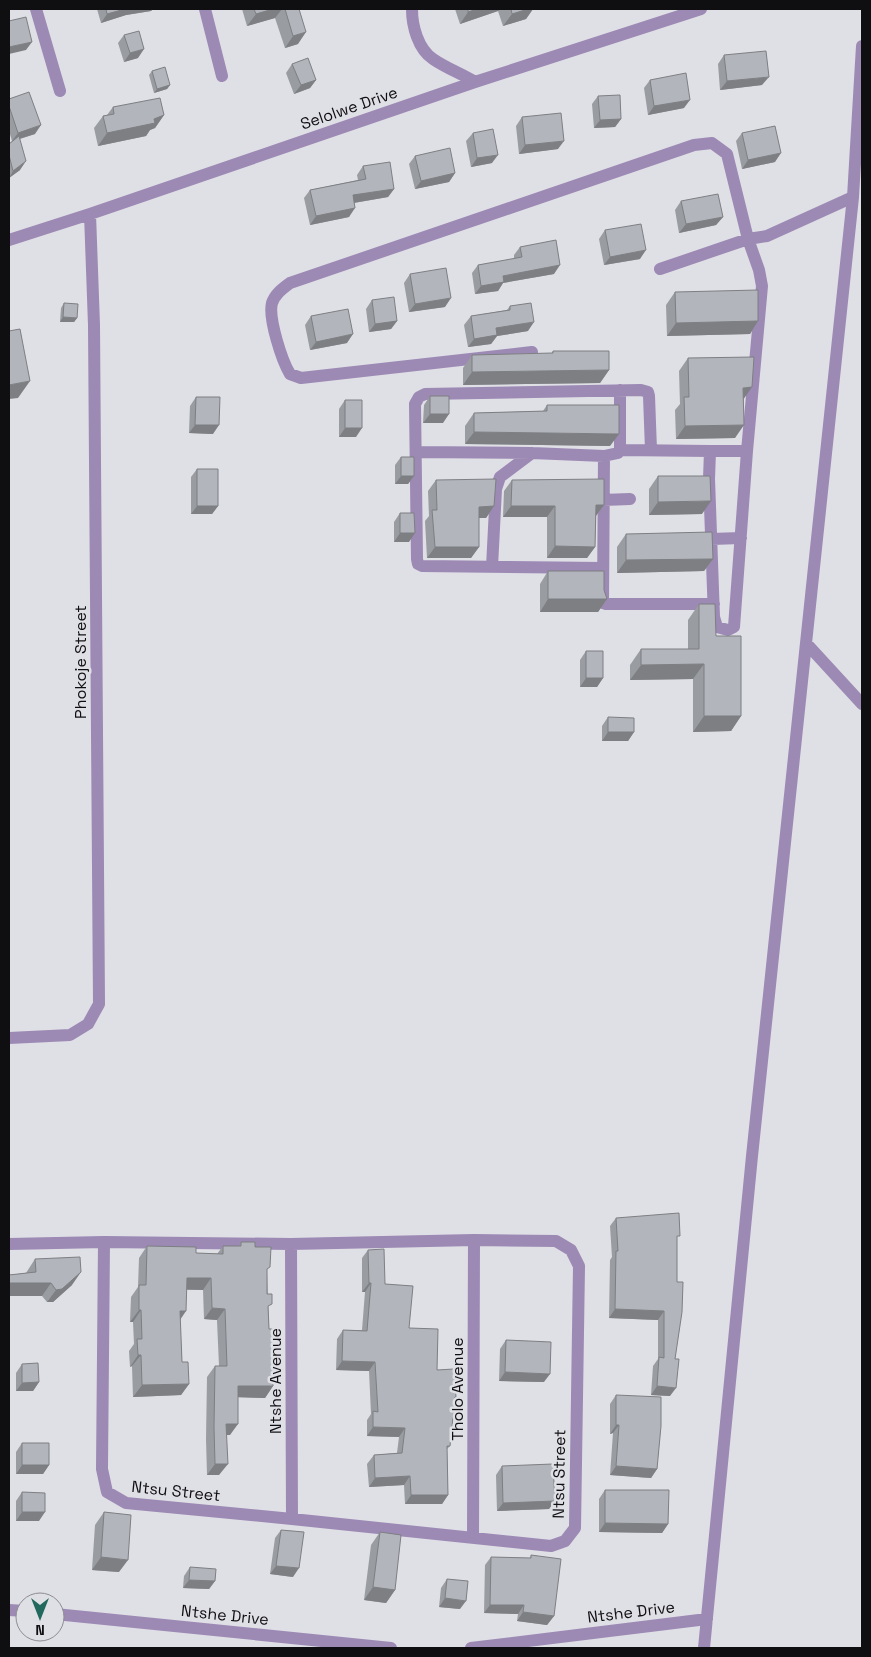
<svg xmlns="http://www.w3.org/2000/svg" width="871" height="1657" font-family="'Space Grotesk',sans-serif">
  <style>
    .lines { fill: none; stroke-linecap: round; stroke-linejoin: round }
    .minor { stroke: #9c89b4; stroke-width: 12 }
    .wall { fill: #999ca1 }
    .shaded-wall { fill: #7d7f83 }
    .building { fill: #b2b5bb; stroke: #7d7f83 }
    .labels { text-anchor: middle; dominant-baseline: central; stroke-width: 5; stroke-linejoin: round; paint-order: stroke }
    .street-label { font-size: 16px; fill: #0f0f11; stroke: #dfdfe6 }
  </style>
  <rect width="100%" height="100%" fill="#dfdfe6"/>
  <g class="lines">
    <path class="minor" d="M36 9 60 91
      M205 9 222 76
      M412 9C412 26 418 49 433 59 446 68 462 74 475 82
      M9 240 90 214 475 82 701 9
      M660 269 748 239 767 236 853 197
      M532 352 301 378 290 374C282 361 268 318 272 303 275 294 282 289 290 283L694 145 712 143 727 154 748 239 759 270 762 286 747 451 734 627 728 630 717 627 714 617 709 479 710 451 620 450
      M710 451H747
      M416 452 532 453 604 456 618 453 620 450V390
      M604 456 603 603 606 604H714
      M603 500 630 499
      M711 539 741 538
      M492 567 496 489 500 477 532 453
      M602 568 422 566 418 564 417 559 415 404 419 397 425 394 641 390 648 392 649 396 651 450
      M806 643 862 704
      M9 1038 70 1035 88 1024 99 1004 94 325 90 214
      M9 1244 104 1242 291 1244 474 1240 556 1241 571 1250 579 1266 575 1528 565 1541 551 1546 292 1519 126 1503 107 1492 102 1469 104 1242
      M291 1244 292 1519
      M473 1538 474 1240
      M9 1610 25 1611
      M55 1614 391 1648
      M471 1648 707 1619
      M704 1648 752 1156 853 197 862 46"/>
  </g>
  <path class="wall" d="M97 9H153L151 11 126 15 101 23Z
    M242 9H299L298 44 285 48 275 18 247 26Z
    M455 9H533L526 19 503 26 498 11 460 24Z
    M124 35 138 58 124 62 118 43Z
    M724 55 762 85 720 90 718 64Z
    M292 64 316 80 310 88 294 94 286 73Z
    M152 71 170 85 167 89 154 93 149 75Z
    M650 80 684 108 648 115 644 88Z
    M598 96 621 119 615 127 594 128 592 104Z
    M9 99 35 134 20 139V170L9 178V144L12 141 9 131Z
    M113 107 164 115 155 128 150 130 146 136 98 146 94 128 103 116 107 115Z
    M522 117 558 149 519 154 516 126Z
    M473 133 492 163 471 167 466 141Z
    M742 133 775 162 742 169 736 141Z
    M415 156 455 173 449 182 415 189 409 164Z
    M363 166 394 189 388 197 354 203 349 217 310 225 304 198 310 190 358 180 357 175Z
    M681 201 723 217 716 225 679 233 675 210Z
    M605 230 640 259 604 265 599 239Z
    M520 247 554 274 503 283 498 291 475 294 472 273 478 265 514 259V255Z
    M410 274 445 307 409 312 404 283Z
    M675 292 758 321 750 334 667 336 666 305Z
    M372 300 397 321 391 329 369 332 366 309Z
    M64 303 77 318 74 322H60L61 308Z
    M510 306 528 331 497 336 491 344 468 347 464 325 471 316 507 310Z
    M311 316 347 343 310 350 305 325Z
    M553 351 609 370 600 383 463 385V368L472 355 551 354Z
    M688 358 744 400 735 438 676 439 675 410 680 404 679 371Z
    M430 396 443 423H423L424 405Z
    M196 397 213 434 189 433 190 406Z
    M345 400 356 437H339V409Z
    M547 405 610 446 465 444V426L474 413 543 411Z
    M401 457 414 476 408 484H395V465Z
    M197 469 218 506 212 514H191V477Z
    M658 476 702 514 649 515V489Z
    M436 480 494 506 486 518H479V547L471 558H427L425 521 429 516 428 491Z
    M512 480 604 505 596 516 595 547 587 558H547V517H503L504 491Z
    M400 513 409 542H394V522Z
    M626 534 713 559 704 571 617 573V547Z
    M548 571 604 590 607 599 598 612H540V584Z
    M699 604 716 636 741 716 731 731 693 732V679L630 680V665L641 649H688V620Z
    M586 651 603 678 597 687H580V660Z
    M608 717 634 732 628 741H602V726Z
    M616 1218 677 1240 670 1396 651 1395 653 1366 658 1359V1320L609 1318 610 1260 612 1257 610 1226Z
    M241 1242 255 1247 267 1272 269 1329 273 1386 265 1398 238 1397 230 1435H226L219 1475H207L206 1439 207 1377 215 1366H219L217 1320 204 1319 203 1290H186L180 1319 182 1362 189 1384 181 1395 133 1397 132 1366 130 1367 129 1351 134 1344 133 1322H130L131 1297 138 1287 139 1258 147 1246 196 1253 217 1254 223 1246H239Z
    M368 1250 385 1284 409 1328 437 1370 456 1397 455 1399 450 1446 447 1449 448 1495 442 1504H405L404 1485 369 1487 367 1464 374 1455 397 1453 399 1437 367 1436V1420L371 1414 369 1371 336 1370 337 1339 343 1330H362L365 1292H362V1258Z
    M35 1259 72 1285 53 1302H47L42 1296H9V1275L26 1273Z
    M506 1340 544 1382 499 1381 500 1349Z
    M22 1364 39 1382 33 1391H16V1373Z
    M616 1395 657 1469 651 1478 610 1475 613 1433 610 1434V1404Z
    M22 1443 49 1465 43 1474H16V1452Z
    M502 1466 555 1501 549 1509 497 1511 496 1475Z
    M605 1490 668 1524 662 1533 599 1532V1499Z
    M22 1492 39 1521H16V1501Z
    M104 1512 119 1572 92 1570 95 1525Z
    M281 1530 293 1577 270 1574 275 1538Z
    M380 1532 395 1590 386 1603 364 1600 371 1545Z
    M531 1555 554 1616 547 1625 517 1621 518 1614 484 1613 485 1565 491 1557 530 1558Z
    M190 1567 215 1581 209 1589 183 1588 184 1576Z
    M447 1579 460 1609 439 1607 441 1588Z"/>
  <path class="shaded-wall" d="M125 9H153L151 11 126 15 101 23 107 14Z
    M273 9H282L275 18 247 26 256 14Z
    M477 9H500L498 11 460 24 468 12Z
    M528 9H533L526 19 503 26 512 14Z
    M306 32 298 44 285 48 293 36Z
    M32 42 26 50 9 54V47Z
    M144 49 138 58 124 62 130 53Z
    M769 77 762 85 720 90 727 81Z
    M316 80 310 88 294 94 301 85Z
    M170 85 167 89 154 93 157 89Z
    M690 100 684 108 648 115 654 106Z
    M164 115 155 128 150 130 146 136 98 146 107 133 154 119Z
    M621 119 615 127 594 128 600 120Z
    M41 125 35 134 12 141 18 133Z
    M564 141 558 149 519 154 525 145Z
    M781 153 775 162 742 169 748 160Z
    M498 155 492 163 471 167 477 158Z
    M26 161 20 170 9 178 13 171Z
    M455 173 449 182 415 189 421 181Z
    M394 189 388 197 347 204 353 195Z
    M355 208 349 217 310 225 316 216Z
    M723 217 716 225 679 233 686 224Z
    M646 250 640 259 604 265 610 257Z
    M560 265 554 274 503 283 498 291 475 294 481 286 503 276Z
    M451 298 445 307 409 312 415 304Z
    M63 317 77 318 74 322H60Z
    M397 321 391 329 369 332 375 324Z
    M758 321 750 334 667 336 676 323Z
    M534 322 528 331 497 336 491 344 468 347 474 339 496 328Z
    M353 334 347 343 310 350 316 342Z
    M609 370 600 383 463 385 472 372Z
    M30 381 18 398 9 399V385Z
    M752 387 743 400V388Z
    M430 414H449L443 423H423Z
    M195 425H219L213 434 189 433Z
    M744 425 735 438 676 439 685 426Z
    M345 428H362L356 437H339Z
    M474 432 619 434 610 446 465 444Z
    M401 476H414L408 484H395Z
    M711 501 702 514 649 515 658 502Z
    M596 505H604L595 517Z
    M197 506H218L212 514H191Z
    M494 506 486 518H471L479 507Z
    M511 506H555L547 517H503Z
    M400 533H415L409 542H394Z
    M555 546 595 547 587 558H547Z
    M435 547H479L471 558H427Z
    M713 559 704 571 617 573 626 560Z
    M548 599H607L598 612H540Z
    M704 664 693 679 630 680 641 665Z
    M586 678H603L597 687H580Z
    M704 716H741L731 731 693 732Z
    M608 732H634L628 741H602Z
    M81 1272 72 1285 53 1302H47L56 1290Z
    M187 1278H211L203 1290 179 1289Z
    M9 1283H51L42 1296H9Z
    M369 1283H371L365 1292H362Z
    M212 1308 225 1309 217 1320 204 1319Z
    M615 1309 664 1311 658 1320 609 1318Z
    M139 1310H141L133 1322H130Z
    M180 1311H186L178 1323Z
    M138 1355H141L132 1366 130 1367Z
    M342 1361 375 1362 369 1371 336 1370Z
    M505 1372 550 1374 544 1382 499 1381Z
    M39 1382 33 1391H16L22 1383Z
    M189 1384 181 1395 133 1397 142 1385Z
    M238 1386H273L265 1398 230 1397Z
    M657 1386 676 1388 670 1396 651 1395Z
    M226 1424H238L230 1435H218Z
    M616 1425H619L613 1433 610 1434Z
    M373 1427 405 1428 399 1437 367 1436Z
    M215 1464H228L219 1475H207Z
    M22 1465H49L43 1474H16Z
    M616 1466 657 1469 651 1478 610 1475Z
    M410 1476 404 1485 369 1487 375 1478Z
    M411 1495H448L442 1504H405Z
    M555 1501 549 1509 497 1511 503 1503Z
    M22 1512H45L39 1521H16Z
    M605 1523 668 1524 662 1533 599 1532Z
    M101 1557 128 1560 119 1572 92 1570Z
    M276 1566 299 1568 293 1577 270 1574Z
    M189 1580 215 1581 209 1589 183 1588Z
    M373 1587 395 1590 386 1603 364 1600Z
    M445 1598 466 1601 460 1609 439 1607Z
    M490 1605H524L518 1614 484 1613Z
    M523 1612 554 1616 547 1625 517 1621Z"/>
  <path class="building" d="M106 9H125L107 14Z
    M254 9H273L256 14Z
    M285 9H299L306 32 293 36Z
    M468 9H477L468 12Z
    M511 9H528L512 14Z
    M26 17 32 42 9 47V21Z
    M139 31 144 49 130 53 124 35Z
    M766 51 769 77 727 81 724 55Z
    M308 58 316 80 301 85 292 64Z
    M165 67 170 85 157 89 152 71Z
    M686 73 690 100 654 106 650 80Z
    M29 92 41 125 18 133 9 106V99Z
    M620 95 621 119 600 120 598 96Z
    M160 98 164 115 154 119 155 123 107 133 103 116 114 114 113 107Z
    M561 113 564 141 525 145 522 117Z
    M775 126 781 153 748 160 742 133Z
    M493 129 498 155 477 158 473 133Z
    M19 136 26 161 13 171 9 155V144Z
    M450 148 455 173 421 181 415 156Z
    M390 162 394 189 353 195 355 208 316 216 310 190 366 179 363 166Z
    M718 194 723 217 686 224 681 201Z
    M641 224 646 250 610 257 605 230Z
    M556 240 560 265 503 276 504 282 481 286 478 265 522 257 520 247Z
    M446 268 451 298 415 304 410 274Z
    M758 290V321L676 323 675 292Z
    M394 297 397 321 375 324 372 300Z
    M64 303 78 304 77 318 63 317Z
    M531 303 534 322 496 328 497 335 474 339 471 316 510 310V306Z
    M348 309 353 334 316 342 311 316Z
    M20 329 30 381 9 385V331Z
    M553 351H609V370L472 372V355L553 353Z
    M754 357 752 387 743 388 744 425 685 426 684 397H689L688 358Z
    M430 396H449V414H430Z
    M196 397H220L219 425H195Z
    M345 400H362V428H345Z
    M547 405H619V434L474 432V413L547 411Z
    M401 457H414V476H401Z
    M197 469H218V506H197Z
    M658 476H710L711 501 658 502Z
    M496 479 494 506 479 507V547H435L432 510H437L436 480Z
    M604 479V505H596L595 547 555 546V506H511L512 480Z
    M400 513H414L415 533H400Z
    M712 532 713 559 626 560V534Z
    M548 571H604V590L607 599H548Z
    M699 604H715L716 636H741V716H704V664L641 665V649H699Z
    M586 651H603V678H586Z
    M608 717 634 718V732H608Z
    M679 1213 680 1236H677V1282H683L682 1312 675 1359H679L676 1388 657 1386 659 1357 664 1358V1311L615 1309 616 1251H618L616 1218Z
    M241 1242H255V1247H271L270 1267 267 1269V1294H272V1304L268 1306 269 1329H274L273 1386H238V1424H226L228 1464H215L214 1427 215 1366H227L225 1309 212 1308 211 1278H187L186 1311H180L182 1362H188L189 1384 142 1385 141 1355H138L137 1339H142L141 1310H139V1285H146L147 1246 196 1247V1253L223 1254V1246H241Z
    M384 1249 385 1284 413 1286 409 1328 438 1329 437 1370 454 1369 456 1397H455L450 1446H447L448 1495H411L410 1476 375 1478 374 1455 402 1453 405 1428 373 1427V1411L378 1412 375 1362 342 1361 343 1330 367 1331 371 1283H369L368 1250Z
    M80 1257 81 1272 62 1289 56 1290 51 1283H9V1275L36 1272 35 1259Z
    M506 1340 551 1342 550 1374 505 1372Z
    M38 1363 39 1382 22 1383V1364Z
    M616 1395 661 1397V1426L657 1469 616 1466 619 1425H616Z
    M22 1443H49V1465H22Z
    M553 1464 555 1501 503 1503 502 1466Z
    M605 1490H669L668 1524 605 1523Z
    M22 1492 45 1493V1512H22Z
    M104 1512 131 1515 128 1560 101 1557Z
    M281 1530 304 1532 299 1568 276 1566Z
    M380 1532 401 1535 395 1590 373 1587Z
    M531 1555 561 1559 554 1616 523 1612 524 1605H490L491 1557 531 1558Z
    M190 1567 216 1569 215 1581 189 1580Z
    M447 1579 468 1581 466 1601 445 1598Z"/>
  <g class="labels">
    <g class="street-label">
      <text transform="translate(349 108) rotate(-19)">Selolwe Drive</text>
      <text transform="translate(80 662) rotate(-90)">Phokoje Street</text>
      <text transform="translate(275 1381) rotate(-90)">Ntshe Avenue</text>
      <text transform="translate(457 1389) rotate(-90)">Tholo Avenue</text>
      <text transform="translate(559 1474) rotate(-89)">Ntsu Street</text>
      <text transform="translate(176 1491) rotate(6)">Ntsu Street</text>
      <text transform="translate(631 1612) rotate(-7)">Ntshe Drive</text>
      <text transform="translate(225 1615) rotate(6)">Ntshe Drive</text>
    </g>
  </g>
  <rect width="871" height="1657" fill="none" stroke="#0f0f11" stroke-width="20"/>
  <g transform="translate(40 1617) rotate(180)"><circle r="24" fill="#dfdfe6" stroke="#8c8c91"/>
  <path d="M0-4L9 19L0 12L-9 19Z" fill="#21695e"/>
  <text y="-8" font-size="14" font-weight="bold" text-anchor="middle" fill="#0f0f11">N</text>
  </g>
</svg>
